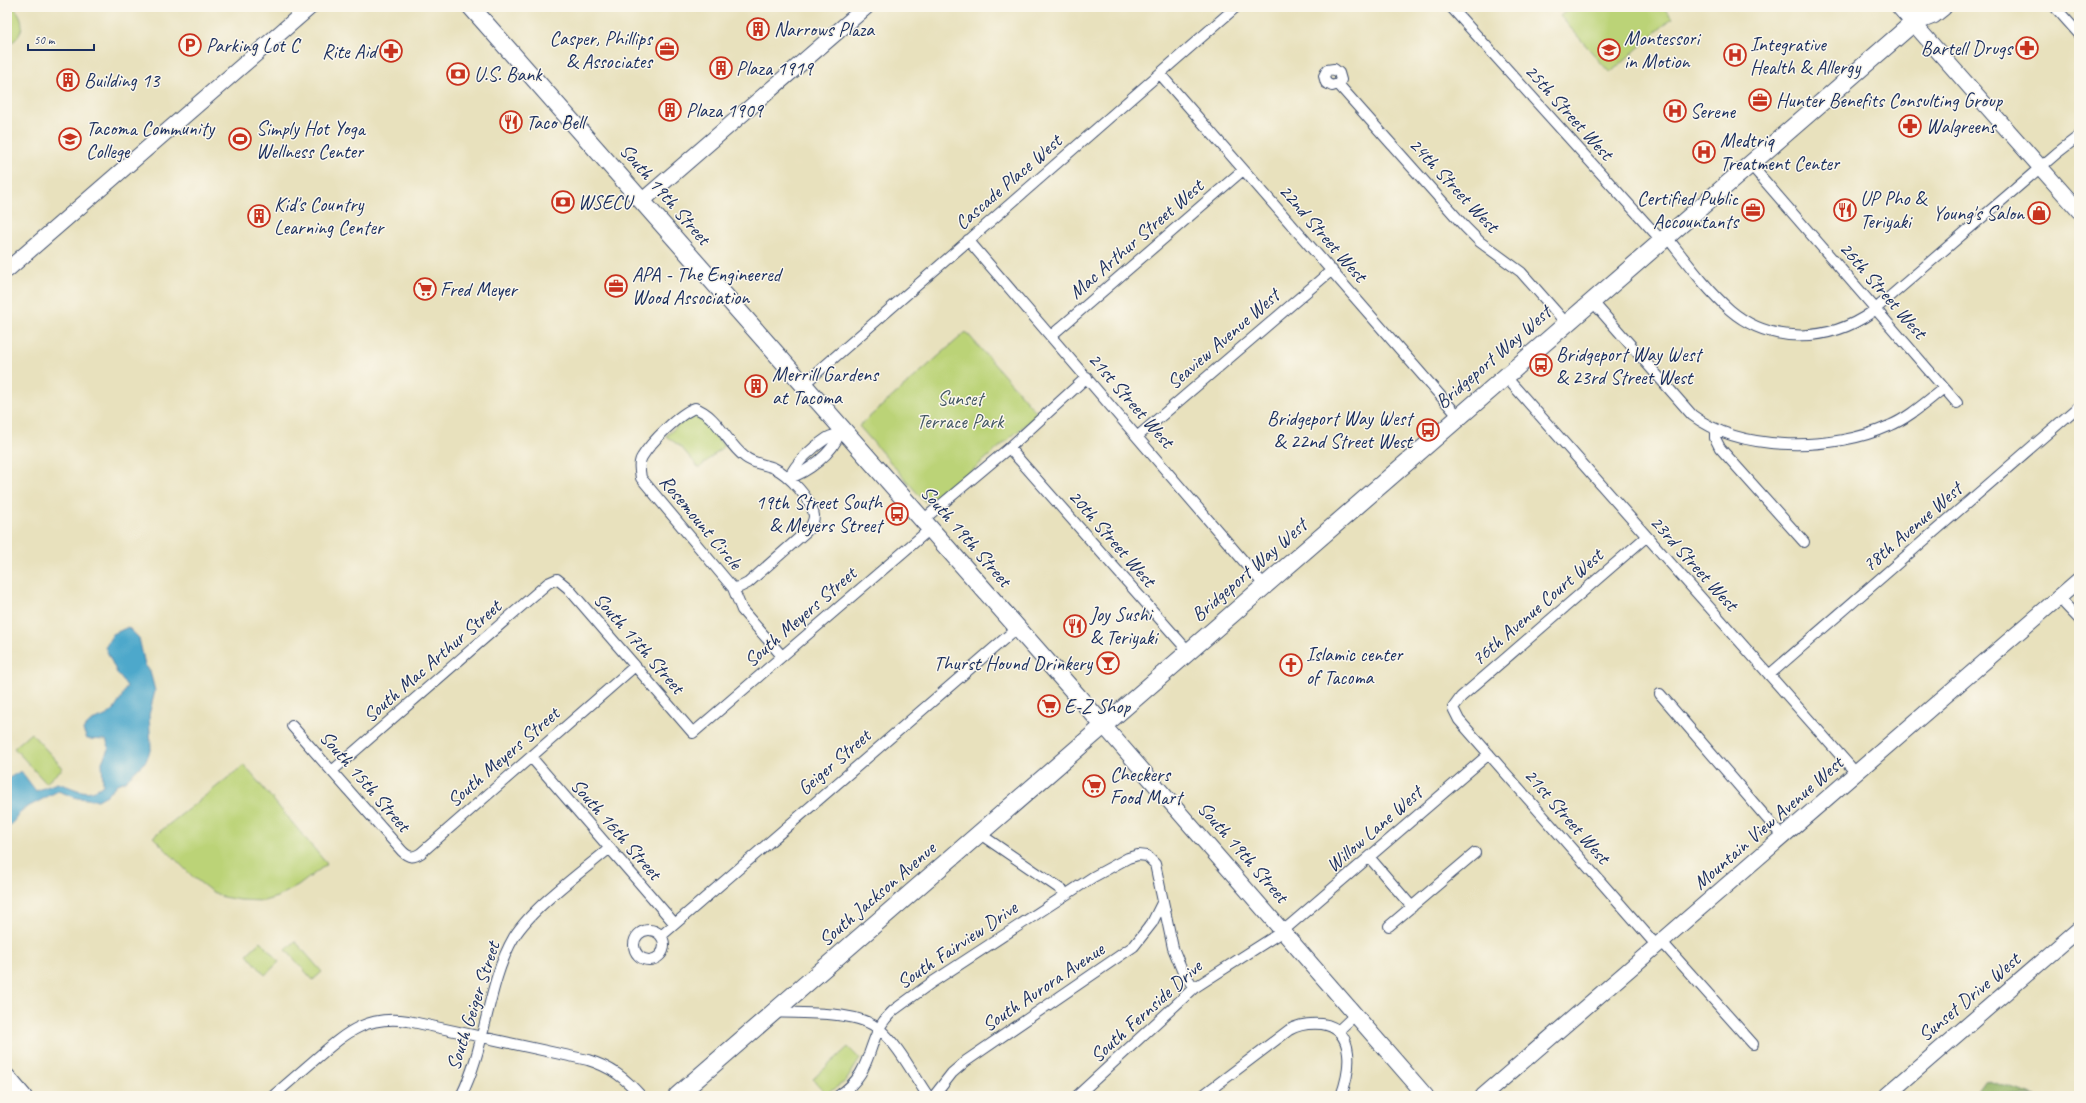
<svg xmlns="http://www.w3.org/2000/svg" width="2086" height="1103" font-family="Caveat,sans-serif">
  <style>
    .green { fill: #bbd377; stroke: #6b816a }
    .forest { fill: #94b568; stroke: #587263 }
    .water { fill: #4da8cb; stroke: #346c94 }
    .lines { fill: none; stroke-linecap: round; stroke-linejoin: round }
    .street-casing { stroke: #3a4a6c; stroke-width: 12 }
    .secondary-casing { stroke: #3a4a6c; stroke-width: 17 }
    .primary-casing { stroke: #3a4a6c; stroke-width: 19 }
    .street { stroke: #fff; stroke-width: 10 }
    .secondary { stroke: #fff; stroke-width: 15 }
    .primary { stroke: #fff; stroke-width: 17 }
    .labels { text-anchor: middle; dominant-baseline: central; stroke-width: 3; stroke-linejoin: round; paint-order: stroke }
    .poi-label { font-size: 20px; fill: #1b2f5e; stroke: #fbf7ec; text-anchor: start }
    .street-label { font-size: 20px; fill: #1b2f5e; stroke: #fbf7ec }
    .park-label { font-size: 20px; fill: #435864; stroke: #fbf7ec }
  </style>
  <rect width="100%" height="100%" fill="#fbf7ec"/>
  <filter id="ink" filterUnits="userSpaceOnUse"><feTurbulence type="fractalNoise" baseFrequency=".025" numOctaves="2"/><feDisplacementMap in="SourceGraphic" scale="8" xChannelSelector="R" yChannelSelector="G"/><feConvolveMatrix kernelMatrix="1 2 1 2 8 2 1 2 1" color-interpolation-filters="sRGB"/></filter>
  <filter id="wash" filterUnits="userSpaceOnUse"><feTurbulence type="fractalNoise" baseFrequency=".012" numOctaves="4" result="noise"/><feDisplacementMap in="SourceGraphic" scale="16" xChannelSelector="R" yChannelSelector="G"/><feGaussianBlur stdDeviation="0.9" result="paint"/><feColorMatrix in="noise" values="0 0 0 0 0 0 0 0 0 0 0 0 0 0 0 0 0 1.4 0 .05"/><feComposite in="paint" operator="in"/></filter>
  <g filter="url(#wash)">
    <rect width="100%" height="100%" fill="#e8e1bd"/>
    <path class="green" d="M7 7H13C27 19 24 38 7 45Z
      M1571 7H1663L1672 18 1610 73 1560 16Z
      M966 332 1038 414 934 503 930 504 924 501 859 426Z
      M691 414 697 416 724 446 699 468 681 447 666 436Z
      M31 733 63 768 46 783 14 748Z
      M244 765 327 864 298 886 277 897 264 901 239 900 223 897 211 891 193 877 153 837Z
      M261 941 279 962 265 975 247 954Z
      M295 941 322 972 313 980 286 950Z
      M848 1047 860 1059 846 1081 826 1094 813 1079Z"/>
    <path class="forest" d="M1985 1080 2036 1096H1973Z"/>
    <path class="water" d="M128 627 139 638 145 665 150 671 155 691 149 715 151 748 146 761 125 781 117 784 107 795 98 800 77 798 58 791 22 810 7 830V779L21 771 36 791 57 783C75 787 86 799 103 785L102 762 109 747 106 740 87 739 83 730C91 718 96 721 107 715 117 710 122 695 127 686L117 673 105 647 113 634Z"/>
  </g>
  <g filter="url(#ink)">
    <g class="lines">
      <g class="street-casing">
        <path id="street" d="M1451 7 1661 240
          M2055 7 2079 34
          M1160 74 1459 417
          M1338 84 1332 86 1326 83 1324 76 1327 70 1334 69 1339 73 1341 80 1338 84 1465 227 1480 242 1521 272 1566 323
          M1750 164 1957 403
          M1666 236C1686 261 1706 289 1730 310 1771 345 1830 342 1872 312L2057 153 2079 136
          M968 240 1265 586
          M1592 301 1692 415C1742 453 1834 451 1889 426 1909 418 1927 401 1944 388
          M1052 335 1243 170
          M1505 376 1856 773
          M804 384 1236 7
          M1715 429V438L1720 448 1804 542
          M1138 436 1332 270
          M1009 448 1189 652
          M789 478C796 462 813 447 827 438 833 434 839 435 844 430
          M789 478C808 472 833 453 839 434
          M923 520 1009 448 1087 377
          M1646 537 1461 697 1453 708 1459 720 1657 946
          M733 588 740 587 748 583 808 530C811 526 814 522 814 516 813 501 788 474 774 468 764 464 754 464 745 457 727 444 718 416 695 408 680 413 651 442 642 457 638 463 640 471 641 478L733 588 742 610 782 656
          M2059 598 2079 619
          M1769 675 2079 406
          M1660 694 1783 837
          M292 726 402 851C409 858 413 858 421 853L635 666
          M531 757 675 924
          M332 771 548 583 557 579 568 588 693 733 930 529
          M980 834 1066 893
          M1369 857 1412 907
          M1389 926 1475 853
          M634 945a15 15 0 1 1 30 0a15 15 0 1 1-30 0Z
          M661 936 1017 628
          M1662 942 1753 1044
          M774 1012C803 1014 856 1010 879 1029 898 1044 914 1076 928 1096
          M1338 1031 1355 1015
          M273 1096C288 1083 303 1070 318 1057 347 1032 367 1015 408 1021L588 1060C611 1067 625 1078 641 1096
          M461 1096C486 1048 487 983 514 937 533 907 581 872 610 848
          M838 1096C878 1070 863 1037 894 1010L931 983 1093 877 1128 858 1138 855 1147 856 1155 864 1173 948 1182 970 1194 988
          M934 1096 952 1073 966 1061 1134 946 1152 923 1163 901
          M1077 1096 1194 988 1283 931 1489 754
          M1202 1096 1289 1030C1299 1024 1310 1023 1322 1024 1357 1029 1350 1072 1341 1096"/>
      </g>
      <g class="secondary-casing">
        <path id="secondary" d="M1899 7 2079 211
          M642 201 866 7
          M7 270 310 7
          M1104 726 1426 1096
          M7 1076 24 1096
          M1483 1096 2079 580
          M1886 1096 2079 929"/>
      </g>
      <g class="primary-casing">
        <path id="primary" d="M471 7 1104 726
          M1913 23 1933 15 1943 7
          M677 1096 1913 23 1923 7"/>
      </g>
      <use href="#street" class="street"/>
      <use href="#secondary" class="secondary"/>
      <use href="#primary" class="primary"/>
    </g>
  </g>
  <defs>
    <g id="building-ring" transform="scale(1.15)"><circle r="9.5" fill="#fbf7ec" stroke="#c8321e" stroke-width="1.5"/><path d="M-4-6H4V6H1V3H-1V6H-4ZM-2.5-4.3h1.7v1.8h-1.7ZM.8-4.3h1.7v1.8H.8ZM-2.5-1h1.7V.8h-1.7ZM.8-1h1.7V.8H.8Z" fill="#c8321e"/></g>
    <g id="parking-ring" transform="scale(1.15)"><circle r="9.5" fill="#fbf7ec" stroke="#c8321e" stroke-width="1.5"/><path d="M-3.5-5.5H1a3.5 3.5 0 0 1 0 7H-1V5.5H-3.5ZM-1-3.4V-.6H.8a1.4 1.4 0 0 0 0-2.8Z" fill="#c8321e"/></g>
    <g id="pharmacy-ring" transform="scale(1.15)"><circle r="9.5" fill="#fbf7ec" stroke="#c8321e" stroke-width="1.5"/><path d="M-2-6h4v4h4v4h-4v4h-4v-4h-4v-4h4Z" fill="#c8321e"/></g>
    <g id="office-ring" transform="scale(1.15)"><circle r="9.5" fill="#fbf7ec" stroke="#c8321e" stroke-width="1.5"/><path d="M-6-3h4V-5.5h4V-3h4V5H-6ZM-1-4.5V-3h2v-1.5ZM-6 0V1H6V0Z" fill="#c8321e"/></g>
    <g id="school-ring" transform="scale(1.15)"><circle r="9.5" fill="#fbf7ec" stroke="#c8321e" stroke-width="1.5"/><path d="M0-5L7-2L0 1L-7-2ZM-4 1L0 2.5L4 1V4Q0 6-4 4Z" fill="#c8321e"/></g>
    <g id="hospital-ring" transform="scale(1.15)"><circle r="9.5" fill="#fbf7ec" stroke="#c8321e" stroke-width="1.5"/><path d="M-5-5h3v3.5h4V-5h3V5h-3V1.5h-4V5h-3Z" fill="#c8321e"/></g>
    <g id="bank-ring" transform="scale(1.15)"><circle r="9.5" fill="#fbf7ec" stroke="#c8321e" stroke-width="1.5"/><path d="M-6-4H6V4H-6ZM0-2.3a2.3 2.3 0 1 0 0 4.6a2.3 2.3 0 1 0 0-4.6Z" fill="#c8321e"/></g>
    <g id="restaurant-ring" transform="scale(1.15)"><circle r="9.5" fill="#fbf7ec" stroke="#c8321e" stroke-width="1.5"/><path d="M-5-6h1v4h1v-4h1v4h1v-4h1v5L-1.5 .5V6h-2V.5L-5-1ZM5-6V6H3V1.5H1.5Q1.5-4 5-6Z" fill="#c8321e"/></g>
    <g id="university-ring" transform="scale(1.15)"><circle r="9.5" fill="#fbf7ec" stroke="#c8321e" stroke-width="1.5"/><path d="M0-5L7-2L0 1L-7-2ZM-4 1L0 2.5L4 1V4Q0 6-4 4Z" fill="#c8321e"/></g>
    <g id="stadium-ring" transform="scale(1.15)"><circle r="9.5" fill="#fbf7ec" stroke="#c8321e" stroke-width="1.5"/><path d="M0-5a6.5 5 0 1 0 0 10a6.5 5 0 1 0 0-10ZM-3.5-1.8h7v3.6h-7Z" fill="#c8321e"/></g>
    <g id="shop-ring" transform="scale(1.15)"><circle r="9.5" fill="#fbf7ec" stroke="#c8321e" stroke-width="1.5"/><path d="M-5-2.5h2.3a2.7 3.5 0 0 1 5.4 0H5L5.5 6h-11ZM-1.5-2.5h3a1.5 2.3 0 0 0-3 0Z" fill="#c8321e"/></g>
    <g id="supermarket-ring" transform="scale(1.15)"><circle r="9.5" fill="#fbf7ec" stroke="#c8321e" stroke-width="1.5"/><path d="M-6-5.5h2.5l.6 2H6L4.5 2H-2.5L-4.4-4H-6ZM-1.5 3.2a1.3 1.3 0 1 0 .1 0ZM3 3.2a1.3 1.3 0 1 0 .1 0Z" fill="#c8321e"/></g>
    <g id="bus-ring" transform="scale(1.15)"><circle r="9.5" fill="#fbf7ec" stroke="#c8321e" stroke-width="1.5"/><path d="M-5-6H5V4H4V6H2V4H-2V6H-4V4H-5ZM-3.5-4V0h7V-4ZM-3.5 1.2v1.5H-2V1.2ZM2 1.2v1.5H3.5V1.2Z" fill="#c8321e"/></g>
    <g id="bar-ring" transform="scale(1.15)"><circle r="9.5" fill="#fbf7ec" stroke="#c8321e" stroke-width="1.5"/><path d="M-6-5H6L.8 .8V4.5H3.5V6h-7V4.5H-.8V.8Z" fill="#c8321e"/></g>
    <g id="church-ring" transform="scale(1.15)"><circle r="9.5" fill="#fbf7ec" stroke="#c8321e" stroke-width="1.5"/><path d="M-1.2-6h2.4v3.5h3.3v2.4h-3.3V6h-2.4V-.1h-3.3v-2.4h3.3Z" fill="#c8321e"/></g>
  </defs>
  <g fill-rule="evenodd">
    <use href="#building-ring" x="758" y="29"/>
    <use href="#parking-ring" x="190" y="45"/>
    <use href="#pharmacy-ring" x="2027" y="48"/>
    <use href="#office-ring" x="667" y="49"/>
    <use href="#school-ring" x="1609" y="50"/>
    <use href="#pharmacy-ring" x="391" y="51"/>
    <use href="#hospital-ring" x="1735" y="55"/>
    <use href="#building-ring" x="721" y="68"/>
    <use href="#bank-ring" x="458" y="74"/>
    <use href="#building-ring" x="68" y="80"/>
    <use href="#office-ring" x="1760" y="100"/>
    <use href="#building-ring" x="670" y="110"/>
    <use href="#hospital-ring" x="1675" y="111"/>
    <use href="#restaurant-ring" x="511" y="122"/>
    <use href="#pharmacy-ring" x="1910" y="126"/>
    <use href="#university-ring" x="70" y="139"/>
    <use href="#stadium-ring" x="240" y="139"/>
    <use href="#hospital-ring" x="1704" y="152"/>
    <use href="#bank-ring" x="563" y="202"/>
    <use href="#office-ring" x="1753" y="210"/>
    <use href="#restaurant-ring" x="1845" y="210"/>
    <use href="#shop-ring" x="2039" y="213"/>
    <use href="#building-ring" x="259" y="216"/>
    <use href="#office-ring" x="616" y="286"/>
    <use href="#supermarket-ring" x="425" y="289"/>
    <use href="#bus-ring" x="1541" y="365"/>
    <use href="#building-ring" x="756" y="386"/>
    <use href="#bus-ring" x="1428" y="430"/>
    <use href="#bus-ring" x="897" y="514"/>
    <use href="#restaurant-ring" x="1075" y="626"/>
    <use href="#bar-ring" x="1108" y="663"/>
    <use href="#church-ring" x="1291" y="665"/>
    <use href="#supermarket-ring" x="1049" y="706"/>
    <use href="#supermarket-ring" x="1094" y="786"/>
  </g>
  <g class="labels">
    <g class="poi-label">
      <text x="774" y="29">Narrows Plaza</text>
      <text x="652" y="38" text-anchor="end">Casper, Phillips<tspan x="652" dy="23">&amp; Associates</tspan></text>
      <text x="1624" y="38">Montessori<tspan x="1624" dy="23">in Motion</tspan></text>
      <text x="1750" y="44">Integrative<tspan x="1750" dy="23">Health &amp; Allergy</tspan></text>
      <text x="206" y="45">Parking Lot C</text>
      <text x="2012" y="48" text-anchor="end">Bartell Drugs</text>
      <text x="376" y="51" text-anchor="end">Rite Aid</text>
      <text x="736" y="68">Plaza 1919</text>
      <text x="474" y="74">U.S. Bank</text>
      <text x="84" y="80">Building 13</text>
      <text x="1776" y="100">Hunter Benefits Consulting Group</text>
      <text x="686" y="110">Plaza 1909</text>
      <text x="1690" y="111">Serene</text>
      <text x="526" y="122">Taco Bell</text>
      <text x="1926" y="126">Walgreens</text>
      <text x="86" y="128">Tacoma Community<tspan x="86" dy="23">College</tspan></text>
      <text x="256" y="128">Simply Hot Yoga<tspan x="256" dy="23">Wellness Center</tspan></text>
      <text x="1720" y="140">Medtriq<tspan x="1720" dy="23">Treatment Center</tspan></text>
      <text x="1738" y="198" text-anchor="end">Certified Public<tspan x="1738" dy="23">Accountants</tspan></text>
      <text x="1860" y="198">UP Pho &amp;<tspan x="1860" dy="23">Teriyaki</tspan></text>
      <text x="578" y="202">WSECU</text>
      <text x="274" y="204">Kid's Country<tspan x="274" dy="23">Learning Center</tspan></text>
      <text x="2024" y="213" text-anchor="end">Young's Salon</text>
      <text x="632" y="274">APA - The Engineered<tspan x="632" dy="23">Wood Association</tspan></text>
      <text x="440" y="289">Fred Meyer</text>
      <text x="1556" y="354">Bridgeport Way West<tspan x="1556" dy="23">&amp; 23rd Street West</tspan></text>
      <text x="772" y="374">Merrill Gardens<tspan x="772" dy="23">at Tacoma</tspan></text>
      <text x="1412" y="418" text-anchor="end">Bridgeport Way West<tspan x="1412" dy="23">&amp; 22nd Street West</tspan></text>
      <text x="882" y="502" text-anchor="end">19th Street South<tspan x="882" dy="23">&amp; Meyers Street</tspan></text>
      <text x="1090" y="614">Joy Sushi<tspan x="1090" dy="23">&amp; Teriyaki</tspan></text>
      <text x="1306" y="654">Islamic center<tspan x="1306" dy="23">of Tacoma</tspan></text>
      <text x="1092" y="663" text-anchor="end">Thurst Hound Drinkery</text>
      <text x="1064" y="706">E-Z Shop</text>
      <text x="1110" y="774">Checkers<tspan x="1110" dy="23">Food Mart</tspan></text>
    </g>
    <g class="street-label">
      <text transform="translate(1569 112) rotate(48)">25th Street West</text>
      <text transform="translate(1008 182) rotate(-41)">Cascade Place West</text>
      <text transform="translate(1454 185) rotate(47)">24th Street West</text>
      <text transform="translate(665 194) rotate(49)">South 19th Street</text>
      <text transform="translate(1323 233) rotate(49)">22nd Street West</text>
      <text transform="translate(1136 239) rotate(-41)">Mac Arthur Street West</text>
      <text transform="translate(1883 290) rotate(49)">26th Street West</text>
      <text transform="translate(1223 339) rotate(-41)">Seaview Avenue West</text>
      <text transform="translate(1493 357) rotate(-41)">Bridgeport Way West</text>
      <text transform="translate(1131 400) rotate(49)">21st Street West</text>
      <text transform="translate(701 522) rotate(50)">Rosemount Circle</text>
      <text transform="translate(1912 527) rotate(-41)">78th Avenue West</text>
      <text transform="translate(966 536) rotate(49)">South 19th Street</text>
      <text transform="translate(1112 538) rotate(49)">20th Street West</text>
      <text transform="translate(1694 563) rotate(48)">23rd Street West</text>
      <text transform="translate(1249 570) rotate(-41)">Bridgeport Way West</text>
      <text transform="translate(1537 607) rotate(-41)">76th Avenue Court West</text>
      <text transform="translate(800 617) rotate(-41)">South Meyers Street</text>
      <text transform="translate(639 643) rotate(49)">South 17th Street</text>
      <text transform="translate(432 661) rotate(-41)">South Mac Arthur Street</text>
      <text transform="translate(503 757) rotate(-41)">South Meyers Street</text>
      <text transform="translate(834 762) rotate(-41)">Geiger Street</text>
      <text transform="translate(365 781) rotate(49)">South 15th Street</text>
      <text transform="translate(1567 816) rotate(49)">21st Street West</text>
      <text transform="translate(1768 823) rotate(-41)">Mountain View Avenue West</text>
      <text transform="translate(616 829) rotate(49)">South 16th Street</text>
      <text transform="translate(1374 829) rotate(-41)">Willow Lane West</text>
      <text transform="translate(1243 852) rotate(49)">South 19th Street</text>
      <text transform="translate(877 894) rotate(-41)">South Jackson Avenue</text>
      <text transform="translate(957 945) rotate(-34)">South Fairview Drive</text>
      <text transform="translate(1043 987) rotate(-34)">South Aurora Avenue</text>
      <text transform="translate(1969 997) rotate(-40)">Sunset Drive West</text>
      <text transform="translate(473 1006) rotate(-72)">South Geiger Street</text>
      <text transform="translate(1146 1011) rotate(-42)">South Fernside Drive</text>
    </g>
    <g class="park-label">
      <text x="960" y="398">Sunset<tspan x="960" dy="23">Terrace Park</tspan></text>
    </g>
  </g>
  <rect width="2086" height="1103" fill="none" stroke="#fbf7ec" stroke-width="24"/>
  <path d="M28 44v6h66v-6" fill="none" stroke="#1b2f5e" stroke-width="2"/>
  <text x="34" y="44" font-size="12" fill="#1b2f5e" stroke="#fbf7ec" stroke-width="3" paint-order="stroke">50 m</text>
</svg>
